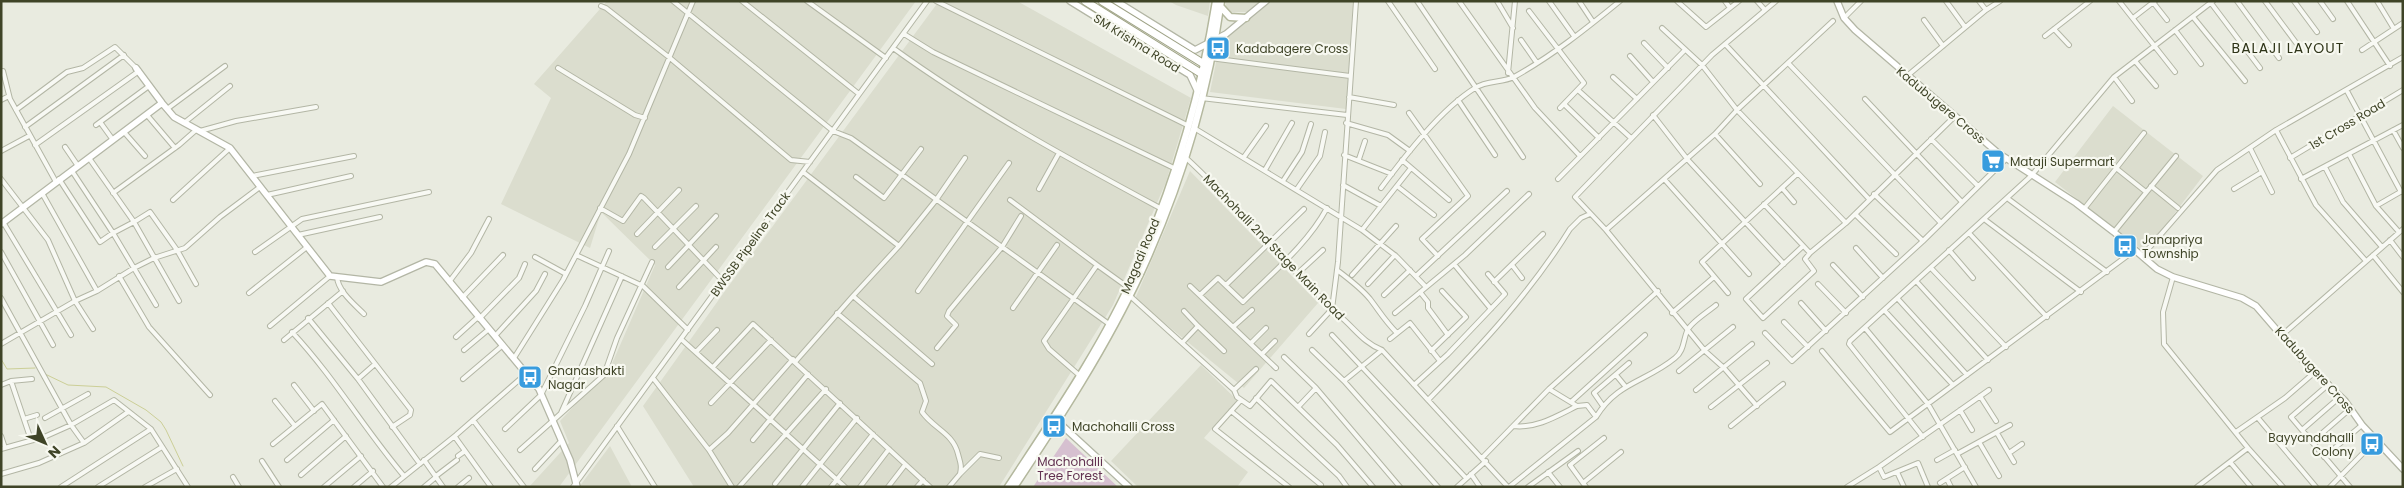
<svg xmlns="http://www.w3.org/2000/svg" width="2404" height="488" font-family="Poppins,sans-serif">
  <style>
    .built { fill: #dbddce }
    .green { fill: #d6c0d0 }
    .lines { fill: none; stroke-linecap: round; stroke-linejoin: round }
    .stream { stroke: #cccf97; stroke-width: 1 }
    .street-casing { stroke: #b3b6a5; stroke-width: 6 }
    .secondary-casing { stroke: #b3b6a5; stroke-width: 8 }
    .primary-casing { stroke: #b4b89e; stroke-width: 9 }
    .highway-casing { stroke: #9fa386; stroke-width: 9 }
    .street { stroke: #f8f9f4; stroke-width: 4 }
    .secondary { stroke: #fff; stroke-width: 5.5 }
    .primary { stroke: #fff; stroke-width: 6 }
    .highway { stroke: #fff; stroke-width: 7 }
    .labels { text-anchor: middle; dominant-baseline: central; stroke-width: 4.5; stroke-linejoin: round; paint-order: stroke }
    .street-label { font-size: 12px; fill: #3f4427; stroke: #f7f8f0 }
    .poi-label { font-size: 12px; fill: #3f4427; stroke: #f7f8f0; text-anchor: start }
    .park-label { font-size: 12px; fill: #623251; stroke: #f7f8f0 }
    .neighbourhood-label { font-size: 14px; letter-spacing: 1px; fill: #2f3519; stroke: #f7f8f0 }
  </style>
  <rect width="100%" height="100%" fill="#e9ebe0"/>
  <path class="built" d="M607 1H916L559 487H529L569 443 560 421 611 366 655 265 601 212 590 248 501 204 551 98 534 84Z
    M939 1H1017L1191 98 1166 182 1113 305 999 487H694L643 406 725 291Z
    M1169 1H1210L1208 16 1176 5Z
    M1226 1H1262L1250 12H1225Z
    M1270 1H1353L1346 109 1210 92 1220 43Z
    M2113 106 2203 176 2145 252 2055 182Z
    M1190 171 1318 303 1244 388 1135 299Z
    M1201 365 1237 400 1204 438 1248 472 1237 487H1138L1111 461Z
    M610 446 632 487H579Z"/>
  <path class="green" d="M1066 438 1118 487H1033Z"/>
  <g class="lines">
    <path class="stream" d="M1 359 7 369 35 368
      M45 374 68 385 106 387 146 410 161 422 166 430 183 466"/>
    <g class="street-casing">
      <path id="street" d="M673 1 833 131 851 138 1109 324
        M742 1 859 94
        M807 1 886 58
        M936 1 1189 126
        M1388 1 1435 69
        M1417 1 1523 157
        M1459 1 1535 108 1580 156
        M1497 1 1513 28
        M1549 1 1574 36
        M1579 1 1593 22
        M1677 1 1706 27 1739 1
        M1725 1 1730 8
        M1757 1 1765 10
        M1946 1 1965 27
        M1979 1 1986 10
        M2119 1 2175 72
        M2152 1 2167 20
        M2237 1 2279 58
        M2265 1 2297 44
        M2294 1 2317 32
        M2320 1 2333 19
        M2347 1 2390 66
        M2377 1 2394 29
        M2211 3 2260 68
        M601 6 606 8 670 58 791 160 810 162
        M1529 11 1584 83 1560 108
        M2193 17 2245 81
        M1844 18 1861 1
        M2133 18 2155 1
        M1924 20 1943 46
        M1662 28 1702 65 1737 110 1846 223
        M2054 29 2069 45
        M2175 30 2201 64
        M904 34 933 52 1176 169
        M2045 36 2090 1
        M1521 40 1537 63
        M1644 43 1668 68
        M1725 44 1869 199
        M893 48C977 109 1069 159 1160 208
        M2362 50 2403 23
        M1630 56 1653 82
        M1210 58 1350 76
        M2135 61 2156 86
        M1789 64 1941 223
        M558 68 635 115 645 118
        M3 71 10 99 56 182
        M1508 73 1515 1
        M1907 76 1986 10 2000 1
        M1613 77 1637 99
        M2114 77 2132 101
        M1579 91 1631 138
        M2347 91 2401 192
        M1349 97 1394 105
        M1201 98 1347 115
        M1865 99 1962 202
        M1 100 9 96
        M1458 100 1495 155
        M1564 104 1599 138
        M167 109 225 66
        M16 110 67 72 83 68 115 47 136 68
        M1409 113 1468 196 1422 239 1438 256
        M147 115 175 148
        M1653 115 1688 160 1784 264
        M100 122 113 140
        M184 123 230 86
        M1346 123 1388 135 1410 151
        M96 125 149 86
        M25 127 124 55
        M1194 128 1362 230 1396 256 1426 287
        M2276 130 2316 205 2366 261
        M2393 130 2403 148
        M200 131 236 121 316 107
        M124 132 145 156
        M1715 134 1760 184
        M1931 139 1978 186
        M35 145 139 71
        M65 147 78 166
        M2250 148 2272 192
        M1 151 29 136
        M2349 154 2376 206 2399 232
        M1344 155 1392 174
        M1185 157C1240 207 1286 267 1341 317 1355 329 1364 343 1382 350L1508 487
        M1244 157 1266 126
        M2290 158 2403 90
        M1359 159 1365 141
        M1402 160 1449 200
        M2325 167 2343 202 2382 247
        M2116 168 2146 192
        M1265 170 1292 123
        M72 171 113 233 134 222 89 158
        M803 172 899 246 936 200 965 158
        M252 176 354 156
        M856 177 884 198 921 149
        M1 179 48 240 75 301 93 329
        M59 179 100 242 113 233 156 305
        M1558 179 1684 51
        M2301 179 2403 125
        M1665 180 1749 274
        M1283 181 1302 152 1311 124
        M1343 185 1381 206
        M1397 186 1434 215
        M2151 186 2178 208
        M1381 188C1405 156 1441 109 1475 88 1487 80 1502 83 1514 77 1552 56 1587 28 1620 1
        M1782 188 1794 202
        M1039 189 1059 153
        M1297 189 1320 156 1325 132
        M2234 189 2262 172
        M42 193 97 291
        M113 193 179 145 196 130
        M1874 194 1923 241
        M267 195 351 176
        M2007 198 2107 272
        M173 200 230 148
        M1010 200 1097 265
        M1764 204 1810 253 1846 223 1955 116
        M2376 206 2402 191
        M600 208 623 221 641 196 644 198 723 281
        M2084 209 2144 133
        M1855 214 1896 254
        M1984 219 2081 292
        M3 222 71 335
        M1362 230 1411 168
        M1606 230 1715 134 1737 110 1833 21
        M2114 232 2176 156
        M1969 233 2047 317
        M637 234 679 190
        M298 235 380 217
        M2390 240 2403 257
        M899 246 853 296 932 364
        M1803 246 1746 299 1763 318 1814 271 1805 259 1810 253
        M655 247 696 206
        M1856 248 1883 278
        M1949 250 1973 278
        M1 252 53 345
        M255 252 302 219 429 192
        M576 255 643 286 688 330
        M2373 255 2403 292
        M2142 256 2217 170 2276 130 2403 57
        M535 257 566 274
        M1454 264 1491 309
        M1512 265 1522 278
        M1833 265 1863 297
        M668 267 716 216
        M1931 268 2006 347
        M1337 270C1349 279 1361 288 1370 299 1380 312 1385 321 1397 333
        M1297 274 1323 250
        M1352 275 1396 226
        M119 276 149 327 210 395
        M1416 276 1507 191
        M337 277C338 291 354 304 364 314
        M2173 277 2163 312 2164 344 2248 448 2197 487
        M449 282 471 253 489 219
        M1494 282 1543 234
        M1917 282 1988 360
        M1368 284 1395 255
        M1818 284 1846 313
        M1226 285 1304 209
        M1190 286 1276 368
        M679 287 716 247
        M918 291 1009 163
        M1420 292 1428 302V308L1448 335
        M249 293 307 247
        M1728 293 1702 262 1797 174
        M1129 295 1234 390 1237 397 1250 406 1271 381 1337 445 1373 487
        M1200 295 1218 278 1243 302C1272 273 1307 245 1327 208
        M1384 295 1410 270
        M1 298 71 425 114 400 151 429 188 487
        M462 298 503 255
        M1898 299 1967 375
        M179 301 134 222 150 212 177 250 196 284
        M328 303 411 410 410 415 392 427
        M1801 303 1826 331
        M1013 308 1057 245
        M1184 311 1198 326
        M1885 311 1953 385
        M837 313 920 383 926 401 922 412C934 429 953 433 958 454 960 462 962 465 960 474L980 454 999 458
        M1395 313 1465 255 1529 194
        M1672 313 1714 277
        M308 318 358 379 420 464
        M479 319 519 278 525 264
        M1784 322 1808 347
        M270 326 330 276
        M1233 327 1252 310
        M1865 328 1928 404 1976 487
        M292 332C334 377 365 430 404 476
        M1765 333 1792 361 1923 241 2006 159
        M1309 334 1332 309 1338 262 1356 1
        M1332 335 1466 478
        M495 336 536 291 545 274
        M2281 336 2403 229
        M456 337 478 317
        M681 339 845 487
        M1390 339 1410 323 1440 361
        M284 340 343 291
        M1182 343 1198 326 1224 351
        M1251 343 1266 328
        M1 344 75 301 97 291 134 268 154 258 185 248 220 217 260 187
        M937 348 956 325 947 316 949 311 1002 247 1021 216
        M464 350 489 329
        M1312 350 1344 381 1438 487
        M1431 351 1466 317 1442 291
        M1822 351 1890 432 2135 250
        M696 352 717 330
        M1262 354 1275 341
        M1284 357 1316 388 1400 487
        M514 358 563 280 629 154 693 1
        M795 362 853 296
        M713 367 753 324 930 487
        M1679 371 1733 327
        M1079 375 1049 349 1044 341 1097 265 1129 288
        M1616 375 1625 386
        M653 378 709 450 732 487
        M358 379 375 364
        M463 379 503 345
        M11 381 32 379
        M1344 381 1382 350
        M2329 384 2291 417 2350 487
        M1 385 11 381 31 440
        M294 385 314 411
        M1414 385 1448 354 1505 294 1488 274
        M1549 389 1577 406 1587 405 1596 417
        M1234 390 1256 369
        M1696 390 1752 344
        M1980 396 1996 421
        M1256 398 1339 476 1347 487
        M1241 400 1215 429 1289 487
        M1428 400C1480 347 1531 292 1570 229L1581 218 1590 214
        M275 401 295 426
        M1571 402 1645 335
        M711 403 771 340
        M1603 406 1594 393 1629 363
        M1757 406 1724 368 1705 351 1606 230 1575 197 1712 55 1776 1
        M1298 407 1316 388
        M1711 407 1767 363
        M1960 410 1972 430
        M1231 411 1321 485
        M561 413 622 276
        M45 418 88 394
        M2258 418 2316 487
        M24 419 37 415
        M473 420 524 487
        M617 426 655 487
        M1513 426C1536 429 1557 416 1577 406
        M1731 426 1783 384
        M505 429 541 395 585 306 609 251
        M2302 430 2341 396
        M2236 432 2285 398 2315 372
        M1997 433 2014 462
        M1 436 5 448
        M455 437 491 487
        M1923 437 1849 344 1850 341 2031 176 2114 77 2213 1
        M753 440 808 374
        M1979 442 1999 476
        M2312 442 2351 408
        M273 444 322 404 383 487
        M2248 448 2283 487
        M1 449 44 437 71 425 84 443
        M520 450 604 375 617 338 652 262
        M709 450 728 433 793 359
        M2009 453 2022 444
        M1957 454 2010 425
        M458 456 465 451
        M2324 457 2362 425
        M1482 458 1549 389 1658 291
        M287 460 334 420
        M424 460 443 487
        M1937 460 1955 450
        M262 461 279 487
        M2230 462 2251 487
        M1570 465 1604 438
        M1570 465 1586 487
        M1879 467 1884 477 1918 463 1928 487
        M535 469 561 441
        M1548 472 1560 487
        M1897 472 1904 487
        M1 474 39 463 84 443 128 412
        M1471 474 1480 487
        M301 475 346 436
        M436 476 457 460
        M233 477 239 487
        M1947 479 1951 487
        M1583 483 1621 452
        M1940 483 1965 467
        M775 484 840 403
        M61 487 151 429
        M98 487 162 447
        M145 487 177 469
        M324 487 361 456
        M354 487 373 471
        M391 487 456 435 527 373
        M424 487 436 477
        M458 487 469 478
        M573 487 927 1
        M739 487 826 389
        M802 487 857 418
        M831 487 873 434
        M860 487 889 449
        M888 487 905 465
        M917 487 923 480
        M949 487 960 474
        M1457 487 1486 461
        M1509 487 1596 417C1617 382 1646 382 1675 358 1684 351 1683 341 1687 331 1691 322 1708 312 1716 305
        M1528 487 1578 451
        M1847 487 1879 467 1989 390
        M2330 487 2372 444"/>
    </g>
    <g class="secondary-casing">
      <path id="secondary" d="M1070 1 1190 75 1197 90
        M1116 1 1195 50 1226 34 1266 1
        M1837 1 1844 18 1855 30 1998 153 2076 203 2114 232 2157 269 2173 277 2242 298 2256 306 2307 365 2345 401 2362 425 2403 469
        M136 68 162 103 174 117 230 148 330 276 381 282 426 262 435 264 539 389 570 460 577 487
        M1 224 162 103
        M1055 419 1129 487"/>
    </g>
    <g class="primary-casing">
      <path id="primary" d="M1220 6 1230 17 1246 18
        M1008 487C1054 417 1103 346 1137 269 1175 183 1201 94 1216 1
        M1014 487C1060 418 1106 347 1141 272 1180 187 1208 94 1221 1"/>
    </g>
    <g class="highway-casing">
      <path id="highway" d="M1085 1 1202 74
        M1102 1 1204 64"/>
    </g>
    <use href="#street" class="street"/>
    <use href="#secondary" class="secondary"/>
    <use href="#primary" class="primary"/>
    <use href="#highway" class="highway"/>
  </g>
  <defs>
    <g id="bus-square" transform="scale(1.25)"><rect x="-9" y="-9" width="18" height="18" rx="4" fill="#389cde" stroke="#f7f8f0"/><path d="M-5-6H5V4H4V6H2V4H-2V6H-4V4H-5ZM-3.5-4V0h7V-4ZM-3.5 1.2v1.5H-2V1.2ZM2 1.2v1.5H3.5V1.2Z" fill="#fff"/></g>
    <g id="supermarket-square" transform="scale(1.25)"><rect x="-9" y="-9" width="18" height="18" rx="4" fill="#389cde" stroke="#f7f8f0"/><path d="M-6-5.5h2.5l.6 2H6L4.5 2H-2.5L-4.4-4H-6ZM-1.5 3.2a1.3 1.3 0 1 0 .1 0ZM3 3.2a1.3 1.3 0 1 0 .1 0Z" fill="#fff"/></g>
  </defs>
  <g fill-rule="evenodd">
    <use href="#bus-square" x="1218" y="48"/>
    <use href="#supermarket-square" x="1993" y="161"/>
    <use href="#bus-square" x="2125" y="246"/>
    <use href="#bus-square" x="530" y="377"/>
    <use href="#bus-square" x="1054" y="426"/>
    <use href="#bus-square" x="2372" y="444"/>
  </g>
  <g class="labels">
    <g class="street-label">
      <text transform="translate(1137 43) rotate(32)">SM Krishna Road</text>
      <text transform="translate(1941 105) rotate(40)">Kadubugere Cross</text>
      <text transform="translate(2347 124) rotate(-31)">1st Cross Road</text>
      <text transform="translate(750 244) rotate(-54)">BWSSB Pipeline Track</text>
      <text transform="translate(1274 247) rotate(46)">Machohalli 2nd Stage Main Road</text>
      <text transform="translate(1140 256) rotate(-67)">Magadi Road</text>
      <text transform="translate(2315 370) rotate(48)">Kadubugere Cross</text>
    </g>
    <g class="poi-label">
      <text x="1236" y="48">Kadabagere Cross</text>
      <text x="2010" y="161">Mataji Supermart</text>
      <text x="2142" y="239">Janapriya<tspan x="2142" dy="14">Township</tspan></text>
      <text x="548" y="370">Gnanashakti<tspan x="548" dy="14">Nagar</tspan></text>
      <text x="1072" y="426">Machohalli Cross</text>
      <text x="2354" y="437" text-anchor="end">Bayyandahalli<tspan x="2354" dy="14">Colony</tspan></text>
    </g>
    <g class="park-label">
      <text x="1070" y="461">Machohalli<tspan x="1070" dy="14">Tree Forest</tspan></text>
    </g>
    <g class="neighbourhood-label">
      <text x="2288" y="48">BALAJI LAYOUT</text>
    </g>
  </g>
  <rect width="2404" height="488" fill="none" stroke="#3f4427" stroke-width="5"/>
  <g transform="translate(45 443) rotate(134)" stroke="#f7f8f0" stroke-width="4" paint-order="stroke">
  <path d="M0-4L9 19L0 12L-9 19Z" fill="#3f4427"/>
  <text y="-8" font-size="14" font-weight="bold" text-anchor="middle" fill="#3f4427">N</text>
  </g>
</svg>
